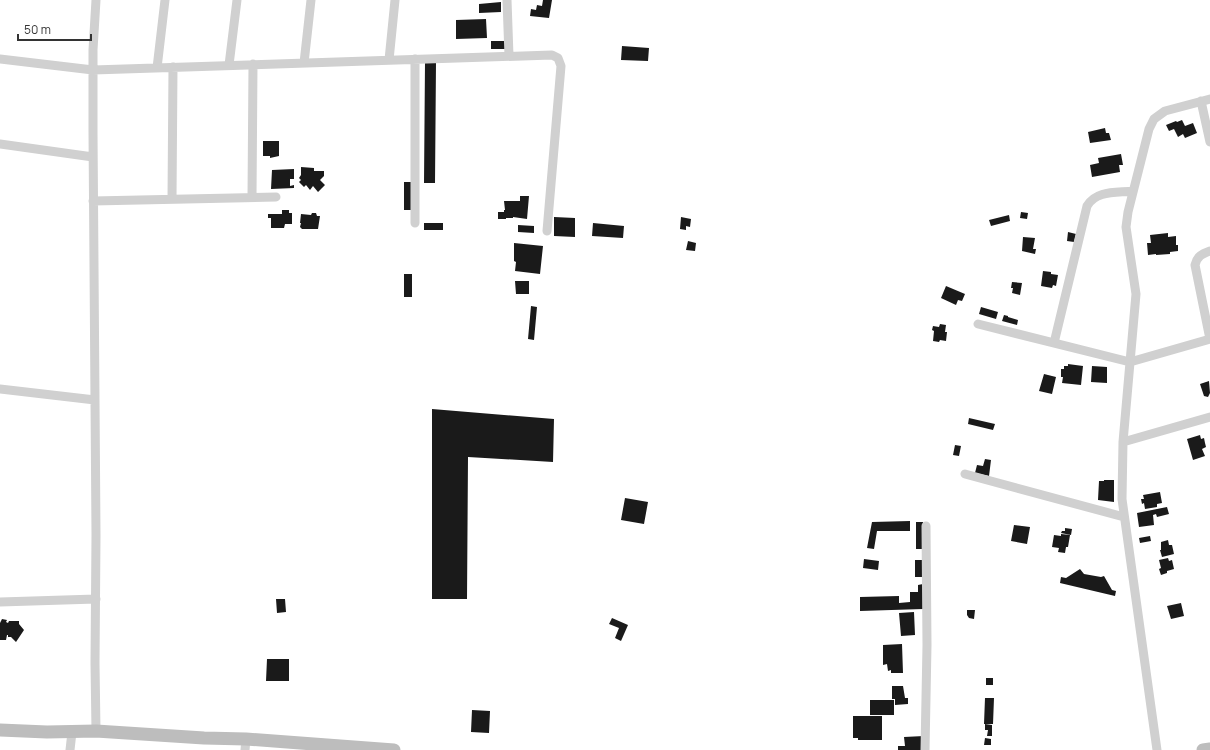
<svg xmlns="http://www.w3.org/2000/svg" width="1210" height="750" font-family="Manrope,sans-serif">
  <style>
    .building { fill: #1a1a1a }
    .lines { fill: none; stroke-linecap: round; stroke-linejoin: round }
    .street { stroke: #d0d0d0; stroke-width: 9 }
    .secondary { stroke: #bdbdbd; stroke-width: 13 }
  </style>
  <rect width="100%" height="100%" fill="#fff"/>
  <path class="building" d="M543 0H552L549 18 530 16 531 9 536 10 537 5 542 6Z
    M501 2V12L479 13V4Z
    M486 19 487 38 456 39V20Z
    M491 41H505V49H491Z
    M622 46 649 48 648 61 621 60Z
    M425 62H436L435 183H424Z
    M1182 120 1185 126 1193 123 1197 133 1185 138 1183 134 1178 137 1174 129 1169 131 1166 125 1176 121 1177 122Z
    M1105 128 1106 133H1109L1111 140 1090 143 1088 132Z
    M263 141H279V156L270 158V156H263Z
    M1121 154 1123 165H1119L1120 172 1092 177 1090 165 1099 163 1098 158Z
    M301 167 314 168V171H324V176L320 180 325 185 318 192 313 186 310 190 306 185 304 187 299 182 301 180 299 178 301 175Z
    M294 169V179H290V186L294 185V188L271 189 272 170Z
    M404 182H411V210H404Z
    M520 196H529L527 219 513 217V218H506V219H498V212H504V210H505L504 201H520Z
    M282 210H289V213H292V224H285L284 228H271V218H268V214H282Z
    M1021 212 1028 213 1027 219 1020 218Z
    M312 213H316L317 216H320L318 229H302L300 227 301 223H300L301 214 311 215Z
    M1009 215 1010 221 991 226 989 220Z
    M554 217 575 218V237L554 236Z
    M681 217 691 219 690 227 686 226V230L680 229Z
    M424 223H443V230H424Z
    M593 223 624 226 623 238 592 236Z
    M518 225 534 226V233L518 232Z
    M1068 232 1076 234 1074 242 1067 241Z
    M1168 233V237L1176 236V245H1178V251L1170 252V254L1156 255V254L1148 255 1147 243H1151L1150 235Z
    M1023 237 1035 238 1033 249H1036L1035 254 1022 251Z
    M688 241 696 243 695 251 686 250Z
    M514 243 543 246 540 274 515 271 516 262 514 261Z
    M1043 271 1051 272V274L1058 275 1056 286 1053 285 1052 288 1041 286Z
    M404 274H412V297H404Z
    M515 281H529V294H516Z
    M1012 282 1022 283 1020 295 1012 293 1013 288H1011Z
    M946 286 965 294 962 301 958 300 956 305 941 298Z
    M531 306 537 307 534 340 528 339Z
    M981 307 998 312 996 319 979 314Z
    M1004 315 1008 316V317L1018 320 1017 325 1002 321Z
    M940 324 946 325 945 332H947L946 341 940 340 939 342 933 341 934 331 932 330 933 326 939 327Z
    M1068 364 1083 366 1081 385 1062 383 1063 377H1061V369H1064V366H1068Z
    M1092 366 1107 367V383L1091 382Z
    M1044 374 1056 377 1052 394 1039 391Z
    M1209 381 1210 393 1208 397 1204 396 1200 384Z
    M432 409 554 419 553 462 468 457 467 599H432Z
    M969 418 995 424 993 430 968 424Z
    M1200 435 1201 439 1204 438 1205 443 1206 447 1202 449 1205 456 1193 460 1187 439Z
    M955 445 961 446 959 456 953 455Z
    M985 459 991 460 989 476 975 473 977 465 983 466Z
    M1104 480H1114V502L1098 500 1099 481H1104Z
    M1160 492 1162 503 1157 504V507L1145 509 1144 503 1142 504 1141 499H1144L1143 495Z
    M625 498 648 502 644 524 621 520Z
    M1167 507 1169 514 1157 517 1156 514 1153 515 1154 525 1139 527 1137 513Z
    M910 521V531H877L874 549 867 548 872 522Z
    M916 522H923V549H916Z
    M1014 525 1030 527 1027 544 1011 541Z
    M1065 528 1072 529 1071 535 1061 533 1062 531H1065Z
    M1061 534 1070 535 1068 547H1066L1065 553 1058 552 1059 548 1052 547 1054 535 1061 536Z
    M1150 536 1151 541 1140 543 1139 538Z
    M1168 540 1169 545H1172L1174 554 1162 557 1160 550H1161V542Z
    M1168 558 1169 561 1172 560 1174 569 1167 571V573L1161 575 1159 569 1161 568 1159 560Z
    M864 559 879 561 878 570 863 568Z
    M915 560H924V577H915Z
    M1080 569 1084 574 1101 577 1104 576 1112 590 1116 591 1115 596 1060 583 1061 577 1066 578Z
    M923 584V609L860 611V597L899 596V603L910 602V592H918V585Z
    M276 599H285L286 612 277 613Z
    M1181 603 1184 616 1171 619 1167 606Z
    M967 610H975L974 619 969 618 967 615Z
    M914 612 915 635 901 636 899 613Z
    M612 618 628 625 621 641 615 638 619 628 609 624Z
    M2 619 7 620 6 622 8 623 9 621H19V624L24 630 16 642 11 637H8V635H7L6 640H0V623Z
    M902 644 903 673H891V670L888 671 887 664 883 665V645Z
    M267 659H289V681H266Z
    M986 678H993V685H986Z
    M892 686H903L905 698H908V704L895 705V699H892Z
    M985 698H994L993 724H984Z
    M870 700H894V715H870Z
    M472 710 490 711 489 733 471 732Z
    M853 716H882V740H858V738H853Z
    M985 724 992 725V736H987L988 730H985Z
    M924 736V750H898V746H905L904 737Z
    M985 738 991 739V745H984Z"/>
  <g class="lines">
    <path class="street" d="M96 0 93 50V132L96 535 95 663 96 731
      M507 0 509 56
      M0 59 93 70 552 55 558 58 561 66 547 231
      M415 59V223
      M389 60 395 0
      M304 63 311 0
      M229 65 237 0
      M157 68 165 0
      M1201 101 1210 142
      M0 144 93 157
      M252 197 253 64
      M172 199 173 67
      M93 201 276 197
      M978 324 1130 362 1210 339
      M1210 339 1195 265C1197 256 1202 254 1210 251
      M1054 343 1087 206C1096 190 1117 193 1133 191
      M0 389 95 400
      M1123 442 1210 417
      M965 474 1124 517
      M0 602 96 599
      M70 750 72 732
      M245 750 246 739
      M925 750 927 645 926 526
      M1157 750 1122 499 1123 442 1136 294 1126 227 1128 212 1149 129 1154 119 1165 111 1210 99"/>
    <path class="secondary" d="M0 730 47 732 96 731 204 738 246 739 394 750
      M1203 750 1210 749"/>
  </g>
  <path d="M18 34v6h73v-6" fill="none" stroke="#333333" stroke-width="2"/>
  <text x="24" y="34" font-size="12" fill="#333333" stroke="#ffffff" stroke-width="3" paint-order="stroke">50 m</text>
</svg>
